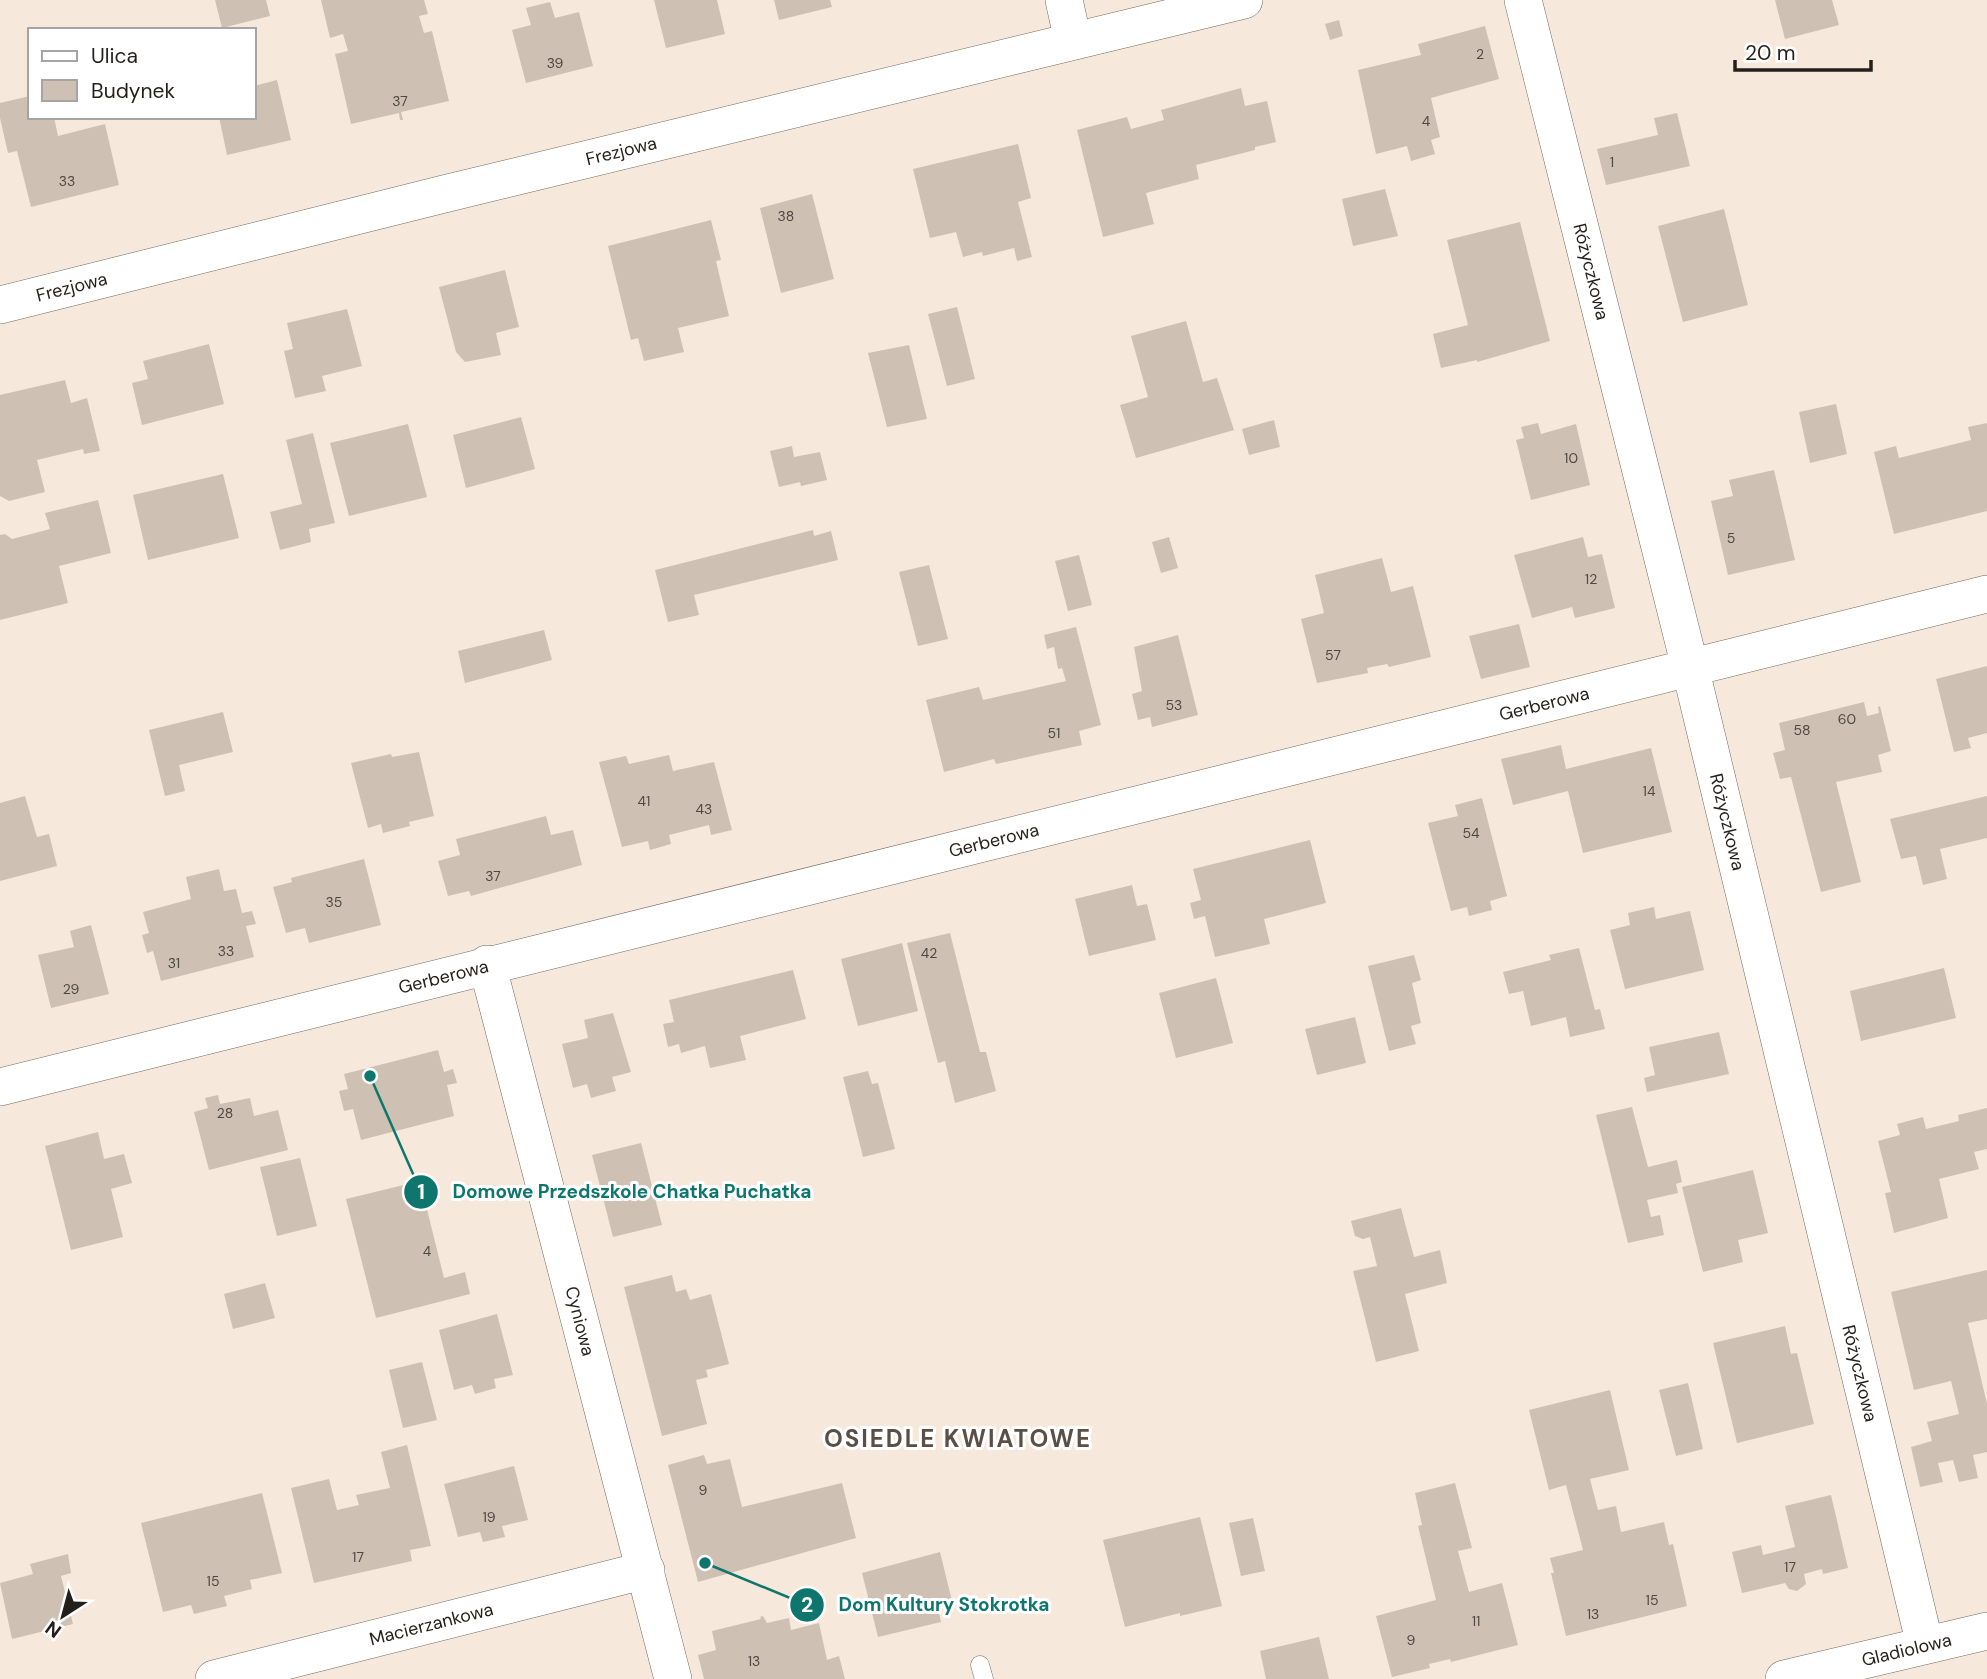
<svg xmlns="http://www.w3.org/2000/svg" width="1987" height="1679" font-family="'DM Sans',sans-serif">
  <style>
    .building { fill: #cfc0b4 }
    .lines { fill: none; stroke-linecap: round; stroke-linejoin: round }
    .lane-casing { stroke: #74675c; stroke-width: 19 }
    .street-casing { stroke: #74675c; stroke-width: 38 }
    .lane { stroke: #fff; stroke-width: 18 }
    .street { stroke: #fff; stroke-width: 37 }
    .labels { text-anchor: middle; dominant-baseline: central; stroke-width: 6; stroke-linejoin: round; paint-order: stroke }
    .number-label { font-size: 14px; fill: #4f4741 }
    .street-label { font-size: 18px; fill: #241f1b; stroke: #fff }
    .district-label { font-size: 24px; font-weight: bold; letter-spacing: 2px; fill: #5b4f45; stroke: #fff }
    .leader { fill: none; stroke: #0f766e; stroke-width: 2.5 }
    .callout-dot { fill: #0f766e; stroke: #fff; stroke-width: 2.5 }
    .mark-label { font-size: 21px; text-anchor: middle; font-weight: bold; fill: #fff }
    .callout-label { font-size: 19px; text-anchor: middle; font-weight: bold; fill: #0f766e; stroke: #fff; stroke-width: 6; stroke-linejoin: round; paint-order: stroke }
  </style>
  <rect width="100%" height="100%" fill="#f7e8dc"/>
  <path class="building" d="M215 0H266L270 16 222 28Z
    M321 0H424L428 14 419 16 424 33 432 31 449 101 401 112 403 120H400L399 113 351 124 335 54 348 51 343 34 330 38Z
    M654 0H717L725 34 666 48Z
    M774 0H830L832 7 779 20Z
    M1775 0H1832L1839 25 1785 39Z
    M550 2 555 18 579 12 593 66 526 83 512 30 531 25 526 8Z
    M1339 20 1343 36 1330 40 1325 24Z
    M1485 26 1499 79 1431 98 1440 137 1431 140 1435 154 1411 161 1407 146 1376 154 1358 70 1421 55 1418 44Z
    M277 80 291 140 227 155 219 117H254V86Z
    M1241 88 1245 106 1267 101 1276 142 1255 147V150L1196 165 1199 179 1146 193 1154 224 1103 237 1077 130 1127 117 1131 129 1164 120 1161 110Z
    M30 96V117H54L58 136 105 124 119 185 31 207 17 151 8 153 0 118V103Z
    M1677 113 1690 166 1606 185 1597 149 1658 135 1654 118Z
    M1018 144 1031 198 1018 202 1032 257 1017 261 1014 248 983 256 982 252 963 257 956 232 930 238 913 169Z
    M1385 189 1398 236 1353 246 1342 199Z
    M812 194 834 279 781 293 760 208Z
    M1724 209 1748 305 1683 322 1658 226Z
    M711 220 721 260 716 261 729 316 678 328 684 352 644 361 638 338 631 340 608 246Z
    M1520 222 1550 341 1477 362V360L1441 368 1433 334 1468 325 1447 240Z
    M505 270 519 327 496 333 501 355 465 362 456 352 439 287Z
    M957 307 975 379 947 386 928 314Z
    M347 309 362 366 322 376 326 391 295 398 284 351 293 349 287 323Z
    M1186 321 1203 382 1217 378 1234 430 1136 458 1120 405 1148 397 1131 336Z
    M209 344 224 404 142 425 132 383 148 379 143 361Z
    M909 345 927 419 887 427 868 353Z
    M65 380 71 403 87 398 100 451 84 454 83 449 37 460 45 492 9 501 0 496V395Z
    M1836 404 1847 454 1810 463 1799 412Z
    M521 417 535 469 466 488 453 435Z
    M1274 420 1280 447 1249 455 1242 429Z
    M1538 423 1541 434 1576 424 1590 485 1531 500 1516 440 1524 438 1521 427Z
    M1987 423V511L1894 534 1874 452 1896 446 1899 458 1971 440 1968 427Z
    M408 424 427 497 349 516 330 443Z
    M313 433 335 523 309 529 311 542 280 550 270 512 302 504 286 440Z
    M792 446 794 457 820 452 827 480 801 486 800 482 779 487 770 451Z
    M1774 470 1795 560 1728 575 1711 501 1733 496 1729 480Z
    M223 474 239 538 148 560 133 495Z
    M98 500 111 553 59 566 68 603 0 620V535L5 534 12 539 50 529 45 513Z
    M813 530 814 536 831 531 838 560 694 595 699 615 668 622 655 570Z
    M1169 537 1178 568 1161 573 1152 542Z
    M1583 537 1588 557 1602 554 1615 608 1575 618 1572 607 1532 618 1514 555Z
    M1079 555 1092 605 1068 611 1055 561Z
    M1382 558 1391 592 1413 586 1431 657 1389 667 1387 664 1367 668 1368 673 1317 683 1301 619 1324 613 1315 575Z
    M929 565 948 639 918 646 899 572Z
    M1519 624 1530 667 1481 679 1469 636Z
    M1076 627 1101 725 1079 731 1082 745 996 764 994 759 944 772 926 700 979 687 983 700 1066 681 1062 668 1058 669 1054 647 1047 649 1044 635Z
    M544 630 552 660 465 683 458 651Z
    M1178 635 1198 715 1152 727 1150 717 1138 720 1132 694 1142 691 1134 647Z
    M1987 666V733L1968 738 1971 748 1954 752 1936 679Z
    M1864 702 1867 716 1879 713 1878 707 1880 706 1891 751 1878 755 1882 772 1836 782 1861 882 1821 892 1791 777 1780 779 1773 753 1785 750 1779 723Z
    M223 712 233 752 179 765 185 791 165 796 149 730Z
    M1561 745 1566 769 1651 748 1672 832 1583 853 1568 791 1513 805 1501 759Z
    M419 752 434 816 409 822 410 826 383 833 381 824 368 828 351 763 391 754 392 757Z
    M669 755 673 771 714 762 732 830 711 835 709 825 669 835 671 844 650 850 648 841 622 847 599 762 626 756 629 764Z
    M25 796 37 837 49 834 57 866 0 881V803Z
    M1987 796V838L1940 849 1947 879 1923 885 1916 856 1901 859 1890 819Z
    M1482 798 1507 896 1490 901 1492 910 1469 916 1467 907 1451 911 1428 823 1458 816 1455 805Z
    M546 816 551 835 573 830 582 865 471 896 469 891 448 896 438 861 460 855 456 839Z
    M1310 840 1326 903 1264 919 1270 944 1215 957 1205 916 1194 919 1190 903 1201 900 1193 869Z
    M364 859 381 925 309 943 305 928 286 933 273 887 292 882 291 878Z
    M219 869 224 891 236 889 242 913 252 911 256 924 246 926 254 957 161 981 153 951 147 953 142 935 149 933 143 912 191 899 186 877Z
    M1132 885 1137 906 1147 904 1156 940 1089 956 1075 899Z
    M1654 907 1656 919 1690 911 1704 970 1625 989 1610 930 1630 925 1628 913Z
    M91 925 109 994 51 1008 38 955 74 947 70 931Z
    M950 933 980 1052H986L996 1091 955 1103 945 1061 938 1063 907 943Z
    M902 943 918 1011 858 1026 841 959Z
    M1579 948 1595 1010 1600 1009 1605 1029 1570 1037 1566 1017 1531 1026 1523 991 1509 994 1503 972 1551 960 1549 955Z
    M1414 955 1421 980 1412 983 1421 1023 1411 1026 1416 1044 1389 1051 1368 966Z
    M1944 968 1956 1018 1861 1041 1850 991Z
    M793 970 806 1019 740 1036 746 1060 710 1068 705 1046 681 1053 679 1044 668 1047 663 1024 674 1022 669 1000Z
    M1216 978 1233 1043 1176 1058 1159 993Z
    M613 1013 631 1072 612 1077 616 1091 591 1098 587 1084 573 1088 562 1044 588 1038 584 1020Z
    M1355 1017 1366 1063 1317 1075 1305 1029Z
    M1719 1032 1729 1074 1647 1092 1644 1078 1655 1075 1649 1047Z
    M438 1050 444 1072 453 1069 457 1083 447 1085 454 1116 361 1140 353 1109 344 1111 339 1091 348 1089 344 1074Z
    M868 1071 872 1084 878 1083 895 1149 863 1157 843 1077Z
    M218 1095 220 1104 250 1098 254 1116 278 1110 288 1150 209 1170 194 1112 208 1108 205 1098Z
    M1632 1107 1648 1167 1677 1160 1682 1182 1676 1184 1678 1193 1647 1200 1651 1217 1660 1215 1664 1235 1628 1243 1596 1115Z
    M1987 1108V1149L1974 1152 1979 1169 1939 1179 1948 1218 1894 1233 1885 1193 1891 1192 1878 1141 1900 1135 1897 1124 1923 1117 1926 1129 1959 1121 1958 1115Z
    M98 1132 104 1159 124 1154 132 1183 111 1189 123 1237 71 1250 45 1146Z
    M641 1143 662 1225 613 1237 592 1155Z
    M300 1158 317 1226 277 1236 260 1167Z
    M1753 1170 1768 1233 1738 1240 1743 1262 1703 1272 1682 1187Z
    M420 1181 444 1278 465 1272 470 1294 376 1318 346 1199Z
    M1401 1208 1414 1257 1440 1250 1447 1283 1405 1294 1419 1351 1376 1362 1353 1271 1377 1266 1370 1237 1363 1239 1355 1236 1351 1221Z
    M1987 1270V1319L1968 1323 1987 1404V1452L1973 1455 1978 1478 1959 1482 1953 1460 1938 1463 1943 1482 1920 1487 1911 1447 1932 1441 1927 1422 1959 1414 1951 1381 1914 1390 1891 1292Z
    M672 1275 676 1292 686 1289 690 1300 711 1294 729 1364 706 1370 708 1377 696 1380 707 1424 662 1436 624 1287Z
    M265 1283 275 1318 233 1329 224 1294Z
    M497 1314 513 1375 494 1379 496 1388 475 1394 472 1385 454 1390 439 1330Z
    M1785 1326 1791 1354 1797 1353 1814 1424 1737 1443 1713 1343Z
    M422 1362 437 1420 403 1428 389 1370Z
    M1688 1383 1703 1449 1676 1456 1659 1390Z
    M1610 1390 1629 1470 1590 1479 1598 1510 1616 1506 1621 1532 1664 1522 1669 1545 1673 1544 1687 1606 1566 1636 1551 1573H1554L1550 1558 1583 1550 1566 1485 1549 1490 1529 1410Z
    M407 1445 431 1546 410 1550 412 1561 314 1583 291 1488 329 1479 337 1510 359 1505 356 1495 390 1488 381 1452Z
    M704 1455 707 1464 730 1459 742 1507 842 1483 856 1538 698 1582 668 1465Z
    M514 1466 528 1520 502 1526 505 1537 483 1542 480 1532 458 1537 444 1484Z
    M1455 1483 1472 1548 1458 1551 1469 1592 1502 1583 1518 1645 1451 1662 1450 1659 1429 1664 1430 1668 1392 1677 1376 1616 1436 1600 1418 1526 1422 1525 1415 1493Z
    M262 1493 282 1573 250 1580 252 1589 224 1596 227 1606 194 1614 191 1605 163 1612 141 1523Z
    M1831 1495 1848 1568 1823 1574 1822 1569 1804 1574 1806 1584 1797 1591 1789 1589 1785 1583 1742 1593 1732 1552 1761 1545 1763 1555 1795 1547 1785 1506Z
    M1200 1517 1222 1606 1180 1616V1613L1125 1627 1103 1540Z
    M1253 1518 1265 1571 1241 1576 1229 1523Z
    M940 1552 952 1601 937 1604 941 1622 878 1637 862 1573Z
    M68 1554 71 1573 61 1576 73 1624 12 1639 0 1583 33 1574 30 1564Z
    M763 1616 767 1623 789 1618 791 1630 819 1623 827 1660 839 1656 845 1679H704L698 1655 716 1650 712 1631 761 1619 760 1617Z
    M1319 1637 1329 1679H1266L1260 1651Z"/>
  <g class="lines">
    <g class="lane-casing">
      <path id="lane" d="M980 1665 984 1679"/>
    </g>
    <g class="street-casing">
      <g id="street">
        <path d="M1064 0 1073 41"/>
        <path id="s1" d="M1523 0 1690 667 1925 1645"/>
        <path id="s2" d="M0 305 444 194 1244 0"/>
        <path id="s3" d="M487 964 673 1679"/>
        <path id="s4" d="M0 1087 1987 594"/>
        <path id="s5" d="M214 1679 646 1570"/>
        <path id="s6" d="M1784 1679 1987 1631"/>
      </g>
    </g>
    <use href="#lane" class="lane"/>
    <use href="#street" class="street"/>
  </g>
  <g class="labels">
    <g class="number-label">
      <text x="1480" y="54">2</text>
      <text x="555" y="63">39</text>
      <text x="400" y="101">37</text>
      <text x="1426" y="121">4</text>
      <text x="1612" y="162">1</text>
      <text x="67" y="181">33</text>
      <text x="786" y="216">38</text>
      <text x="1571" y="458">10</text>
      <text x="1731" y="538">5</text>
      <text x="1591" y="579">12</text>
      <text x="1333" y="655">57</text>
      <text x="1174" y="705">53</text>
      <text x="1847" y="719">60</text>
      <text x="1802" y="730">58</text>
      <text x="1054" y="733">51</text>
      <text x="1649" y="791">14</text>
      <text x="644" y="801">41</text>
      <text x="704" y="809">43</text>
      <text x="1471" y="833">54</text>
      <text x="493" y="876">37</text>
      <text x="334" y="902">35</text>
      <text x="226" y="951">33</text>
      <text x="929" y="953">42</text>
      <text x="174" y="963">31</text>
      <text x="71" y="989">29</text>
      <text x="225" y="1113">28</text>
      <text x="427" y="1251">4</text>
      <text x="703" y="1490">9</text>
      <text x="489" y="1517">19</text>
      <text x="358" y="1557">17</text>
      <text x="1790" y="1567">17</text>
      <text x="213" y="1581">15</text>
      <text x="1652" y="1600">15</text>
      <text x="1593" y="1614">13</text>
      <text x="1476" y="1621">11</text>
      <text x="1411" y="1640">9</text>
      <text x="754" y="1661">13</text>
    </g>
    <g class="street-label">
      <text stroke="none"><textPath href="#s2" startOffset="640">Frezjowa</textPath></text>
      <text stroke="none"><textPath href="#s1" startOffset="280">Różyczkowa</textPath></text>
      <text stroke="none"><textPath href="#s2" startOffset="74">Frezjowa</textPath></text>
      <text stroke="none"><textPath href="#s4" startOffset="1591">Gerberowa</textPath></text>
      <text stroke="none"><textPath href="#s1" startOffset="847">Różyczkowa</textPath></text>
      <text stroke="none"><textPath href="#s4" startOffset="1024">Gerberowa</textPath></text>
      <text stroke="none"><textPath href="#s4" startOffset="457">Gerberowa</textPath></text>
      <text stroke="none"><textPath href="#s3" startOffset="369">Cyniowa</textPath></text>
      <text stroke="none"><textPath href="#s1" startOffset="1414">Różyczkowa</textPath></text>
      <text stroke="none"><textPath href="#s5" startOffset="224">Macierzankowa</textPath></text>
      <text stroke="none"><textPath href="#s6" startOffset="126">Gladiolowa</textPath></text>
    </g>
    <g class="district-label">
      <text x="958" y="1438">OSIEDLE KWIATOWE</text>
    </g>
  </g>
  <path class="leader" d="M370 1076L421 1192M705 1563L807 1605"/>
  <g class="callout-dot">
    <circle cx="370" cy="1076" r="7"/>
    <circle cx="705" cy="1563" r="7"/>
    <circle cx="421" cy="1192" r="18"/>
    <circle cx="807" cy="1605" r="18"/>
  </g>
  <g class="mark-label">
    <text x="421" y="1199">1</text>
    <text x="807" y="1612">2</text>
  </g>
  <g class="callout-label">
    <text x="632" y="1198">Domowe Przedszkole Chatka Puchatka</text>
    <text x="944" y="1611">Dom Kultury Stokrotka</text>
  </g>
  <rect x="28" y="28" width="228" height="91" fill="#ffffff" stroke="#a7a5a4" stroke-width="2"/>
  <rect x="42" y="51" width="35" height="10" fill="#ffffff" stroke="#a7a5a4" stroke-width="2"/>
  <text x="91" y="63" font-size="21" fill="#241f1b">Ulica</text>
  <rect x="42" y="80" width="35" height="21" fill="#cfc0b4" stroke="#a7a5a4" stroke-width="2"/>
  <text x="91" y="98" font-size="21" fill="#241f1b">Budynek</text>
  <g transform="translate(63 1616) rotate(216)" stroke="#ffffff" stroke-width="5" paint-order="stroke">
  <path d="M0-5L12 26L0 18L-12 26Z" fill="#241f1b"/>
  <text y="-10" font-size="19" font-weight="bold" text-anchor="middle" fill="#241f1b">N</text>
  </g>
  <path d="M1735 60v10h136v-10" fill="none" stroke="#241f1b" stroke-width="3.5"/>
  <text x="1745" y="60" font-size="21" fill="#241f1b" stroke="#ffffff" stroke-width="5" paint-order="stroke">20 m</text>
</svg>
